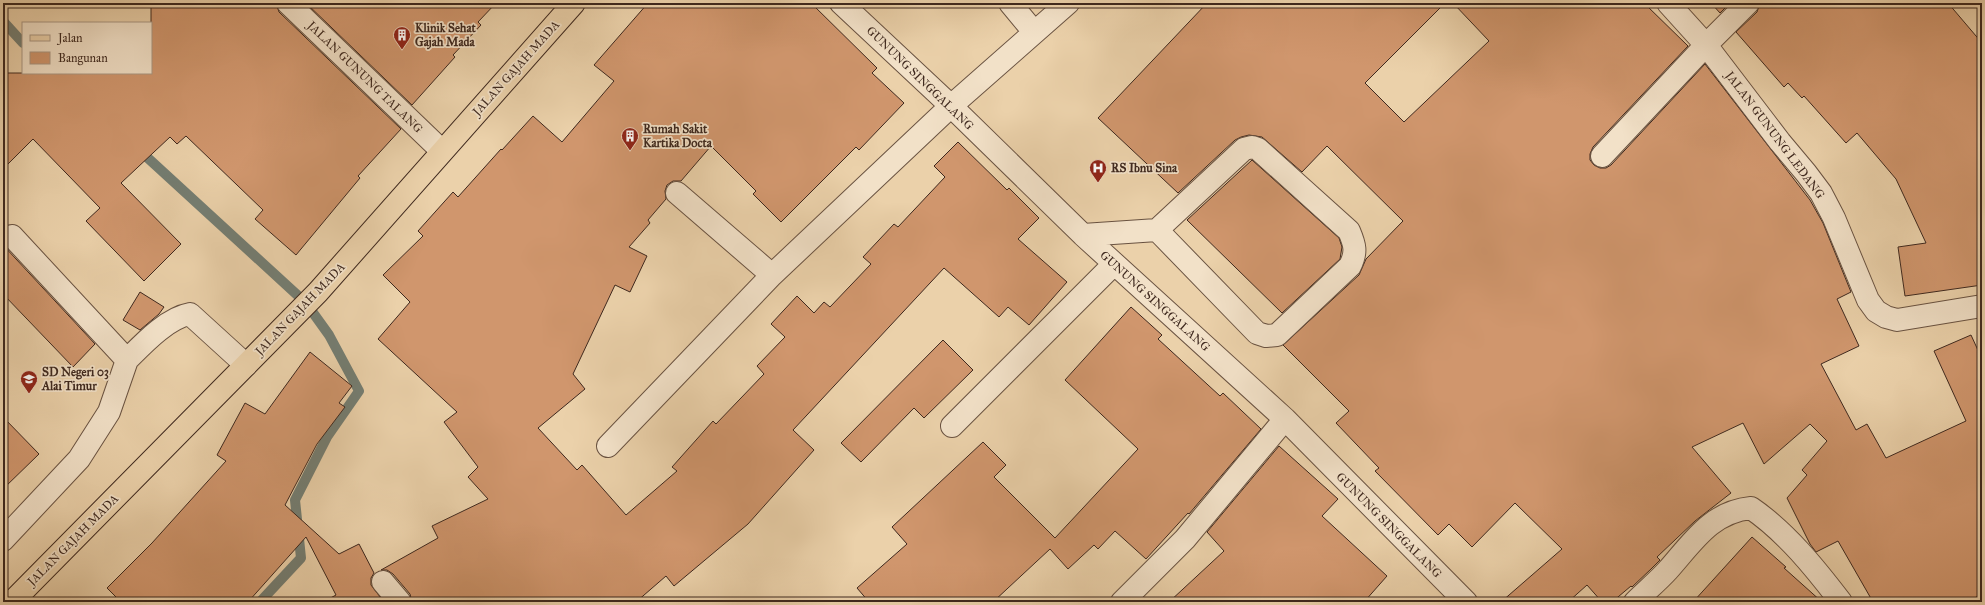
<svg xmlns="http://www.w3.org/2000/svg" width="1985" height="605" font-family="'IM FELL Great Primer',serif">
  <style>
    .lines { fill: none; stroke-linecap: round; stroke-linejoin: round }
    .stream { stroke: #747e73; stroke-width: 10 }
    .building { fill: #d0966d; stroke: #3e281e }
    .minor-casing { stroke: #695241; stroke-width: 24 }
    .major-casing { stroke: #3e281e; stroke-width: 24 }
    .minor { stroke: #f2e1c8; stroke-width: 22 }
    .major { stroke: #ebd1aa; stroke-width: 22 }
    .labels { text-anchor: middle; dominant-baseline: central; stroke-width: 3.5; stroke-linejoin: round; paint-order: stroke }
    .poi-label { font-size: 12px; font-weight: bold; fill: #3e281e; stroke: #f2e1c8; text-anchor: start }
    .street-label { font-size: 12px; fill: #3e281e; stroke: #f2e1c8 }
  </style>
  <rect width="100%" height="100%" fill="#ebd1aa"/>
  <filter id="stains"><feTurbulence type="fractalNoise" baseFrequency=".005" numOctaves="4"/><feColorMatrix values="0 0 0 0 .2 0 0 0 0 .09 0 0 0 0 .02 0 0 0 .5 -.17"/></filter>
  <radialGradient id="worn" r=".72"><stop offset=".6" stop-color="#630" stop-opacity="0"/><stop offset="1" stop-color="#630" stop-opacity=".3"/></radialGradient>
  <g class="lines">
    <path class="stream" d="M3 21 23 43
      M138 149 306 303 329 335 359 391 327 437 295 500 301 558 260 602"/>
  </g>
  <path class="building" d="M151 3H276L279 12 401 129 358 176 360 178 296 255 255 219 263 210 186 136 177 144 170 137 121 183 181 244 144 281 86 221 100 208 33 139 3 169V73H151Z
    M306 3H496L478 22 481 25 453 55 455 57 412 105Z
    M648 3H811L877 68 872 73 904 103 859 150 856 147 781 222 753 194 756 191 711 146 681 181H673L667 185 665 191 666 199 648 220 650 223 629 247 647 256 630 292 615 285 573 374 585 389 538 428 577 470 582 465 626 515 677 471 672 467 713 421 716 424 764 374 757 366 785 337 771 324 797 296 814 313 824 302 830 307 871 264 863 257 894 224 898 227 945 177 934 166 958 142 1007 190 1009 188 1039 218 1018 239 1067 282 1029 325 1008 307 999 317 944 268 793 430 814 450 748 524 674 586 666 576 636 602H412L410 594 393 574 387 570H381L438 538 432 526 488 499 468 477 478 467 444 422 457 412 378 339 410 302 383 275 423 236 418 231 453 192 458 197 501 149 502 150 533 116 562 142 614 81 594 65Z
    M1207 3H1445L1365 83 1404 122 1489 41 1453 3H1644L1688 46 1593 147 1590 154V160L1594 165 1600 168H1606L1611 165 1705 64 1810 200 1823 223 1851 292 1837 299 1859 346 1821 364 1856 430 1867 424 1886 458 1966 421 1934 351 1971 335 1982 359V594L1967 602H1873L1838 541 1816 552 1810 544 1787 498 1807 475 1802 470 1827 441 1810 424 1764 464 1743 423 1692 447 1731 493 1695 521 1657 557 1660 560 1651 569 1632 587 1631 586 1612 602H1602L1587 585 1568 602H1501L1562 549 1515 503 1472 547 1449 524 1438 535 1375 471 1379 468 1336 423 1349 411 1283 345 1359 275 1366 259 1403 221 1327 146 1302 172 1262 137 1249 135 1241 137 1235 140 1178 193 1098 118Z
    M1711 3H1730L1720 13Z
    M1760 3H1948L1982 43V285L1905 296 1898 247 1926 243 1896 179 1857 133 1846 143 1804 96 1802 98 1788 83 1784 87 1736 32 1757 12Z
    M1252 160 1339 238 1342 247 1340 259 1282 313 1187 220Z
    M3 245 95 344 73 367 3 294Z
    M140 292 164 307 159 314 140 330 123 320Z
    M1131 307 1162 335 1158 339 1220 396 1223 393 1261 429 1189 514 1188 513 1146 559 1115 531 1098 549 1094 545 1068 569 1050 549 993 602H869L857 588 907 544 892 527 983 442 1006 465 994 477 1055 538 1138 449 1065 380Z
    M943 340 973 370 924 418 914 408 861 462 841 443Z
    M310 352 352 386 339 403 345 407 317 444 285 505 339 554 359 544 374 573 371 578V585L384 602H323L336 595 306 537 248 602H121L107 588 152 543 226 461 217 455 245 403 265 414Z
    M3 417 39 454 3 489Z
    M1279 446 1338 499 1322 516 1387 576 1364 602H1169L1224 551 1207 532Z
    M1752 537 1786 567 1784 568 1822 602H1693Z"/>
  <g class="lines">
    <g class="minor-casing">
      <path id="minor" d="M288 3 442 151
        M841 3 951 106 1083 235 1285 419 1466 602
        M1010 3 1034 32
        M1668 3 1706 45 1780 142 1806 173 1821 193 1834 218 1868 300 1876 311 1886 317 1897 320 1982 306
        M1602 156 1706 45 1748 3
        M677 193 772 275
        M1083 235 1157 230 1244 149 1252 147 1258 149 1349 231C1355 245 1357 252 1350 266L1277 335 1266 336 1257 333 1157 230
        M127 360C143 344 167 318 190 314L246 365
        M952 426 1114 264
        M608 446 772 275 951 106 1068 3
        M3 540 79 459 109 412 127 360 12 236
        M383 582 400 602
        M1122 602 1185 539 1285 419
        M1635 602C1646 591 1658 581 1668 570 1693 542 1711 512 1751 508 1786 532 1815 568 1841 602"/>
    </g>
    <g class="major-casing">
      <path id="major" d="M12 602 318 292 574 3"/>
    </g>
    <use href="#minor" class="minor"/>
    <use href="#major" class="major"/>
  </g>
  <defs>
    <g id="building-pin" transform="scale(0.9)"><path d="M0 17L-7.5 6A9.5 9.5 0 1 1 7.5 6Z" fill="#8f2418" stroke="#f2e1c8"/><path d="M-4-6H4V6H1V3H-1V6H-4ZM-2.5-4.3h1.7v1.8h-1.7ZM.8-4.3h1.7v1.8H.8ZM-2.5-1h1.7V.8h-1.7ZM.8-1h1.7V.8H.8Z" fill="#fff"/></g>
    <g id="hospital-pin" transform="scale(0.9)"><path d="M0 17L-7.5 6A9.5 9.5 0 1 1 7.5 6Z" fill="#8f2418" stroke="#f2e1c8"/><path d="M-5-5h3v3.5h4V-5h3V5h-3V1.5h-4V5h-3Z" fill="#fff"/></g>
    <g id="school-pin" transform="scale(0.9)"><path d="M0 17L-7.5 6A9.5 9.5 0 1 1 7.5 6Z" fill="#8f2418" stroke="#f2e1c8"/><path d="M0-5L7-2L0 1L-7-2ZM-4 1L0 2.5L4 1V4Q0 6-4 4Z" fill="#fff"/></g>
  </defs>
  <g fill-rule="evenodd">
    <use href="#building-pin" x="402" y="35"/>
    <use href="#building-pin" x="630" y="136"/>
    <use href="#hospital-pin" x="1098" y="168"/>
    <use href="#school-pin" x="29" y="379"/>
  </g>
  <g class="labels">
    <g class="poi-label">
      <text x="415" y="28">Klinik Sehat<tspan x="415" dy="14">Gajah Mada</tspan></text>
      <text x="643" y="129">Rumah Sakit<tspan x="643" dy="14">Kartika Docta</tspan></text>
      <text x="1111" y="168">RS Ibnu Sina</text>
      <text x="42" y="372">SD Negeri 03<tspan x="42" dy="14">Alai Timur</tspan></text>
    </g>
    <g class="street-label">
      <text transform="translate(516 68) rotate(-48)">JALAN GAJAH MADA</text>
      <text transform="translate(365 77) rotate(44)">JALAN GUNUNG TALANG</text>
      <text transform="translate(920 78) rotate(44)">GUNUNG SINGGALANG</text>
      <text transform="translate(1775 135) rotate(53)">JALAN GUNUNG LEDANG</text>
      <text transform="translate(1155 301) rotate(42)">GUNUNG SINGGALANG</text>
      <text transform="translate(300 309) rotate(-46)">JALAN GAJAH MADA</text>
      <text transform="translate(1389 525) rotate(45)">GUNUNG SINGGALANG</text>
      <text transform="translate(73 540) rotate(-45)">JALAN GAJAH MADA</text>
    </g>
  </g>
  <rect width="1985" height="605" fill="none" stroke="#ebd1aa" stroke-width="16"/>
  <rect x="4" y="4" width="1977" height="597" fill="none" stroke="#3e281e" stroke-width="2"/>
  <rect x="8" y="8" width="1969" height="589" fill="none" stroke="#3e281e"/>
  <rect x="22" y="22" width="130" height="52" fill="#f2e1c8" stroke="#aa9784"/>
  <rect x="30" y="35" width="20" height="6" fill="#ebd1aa" stroke="#aa9784"/>
  <text x="58" y="42" font-size="12" fill="#3e281e">Jalan</text>
  <rect x="30" y="52" width="20" height="12" fill="#d0966d" stroke="#aa9784"/>
  <text x="58" y="62" font-size="12" fill="#3e281e">Bangunan</text>
  <rect width="100%" height="100%" filter="url(#stains)"/>
  <rect width="100%" height="100%" fill="url(#worn)"/>
</svg>
